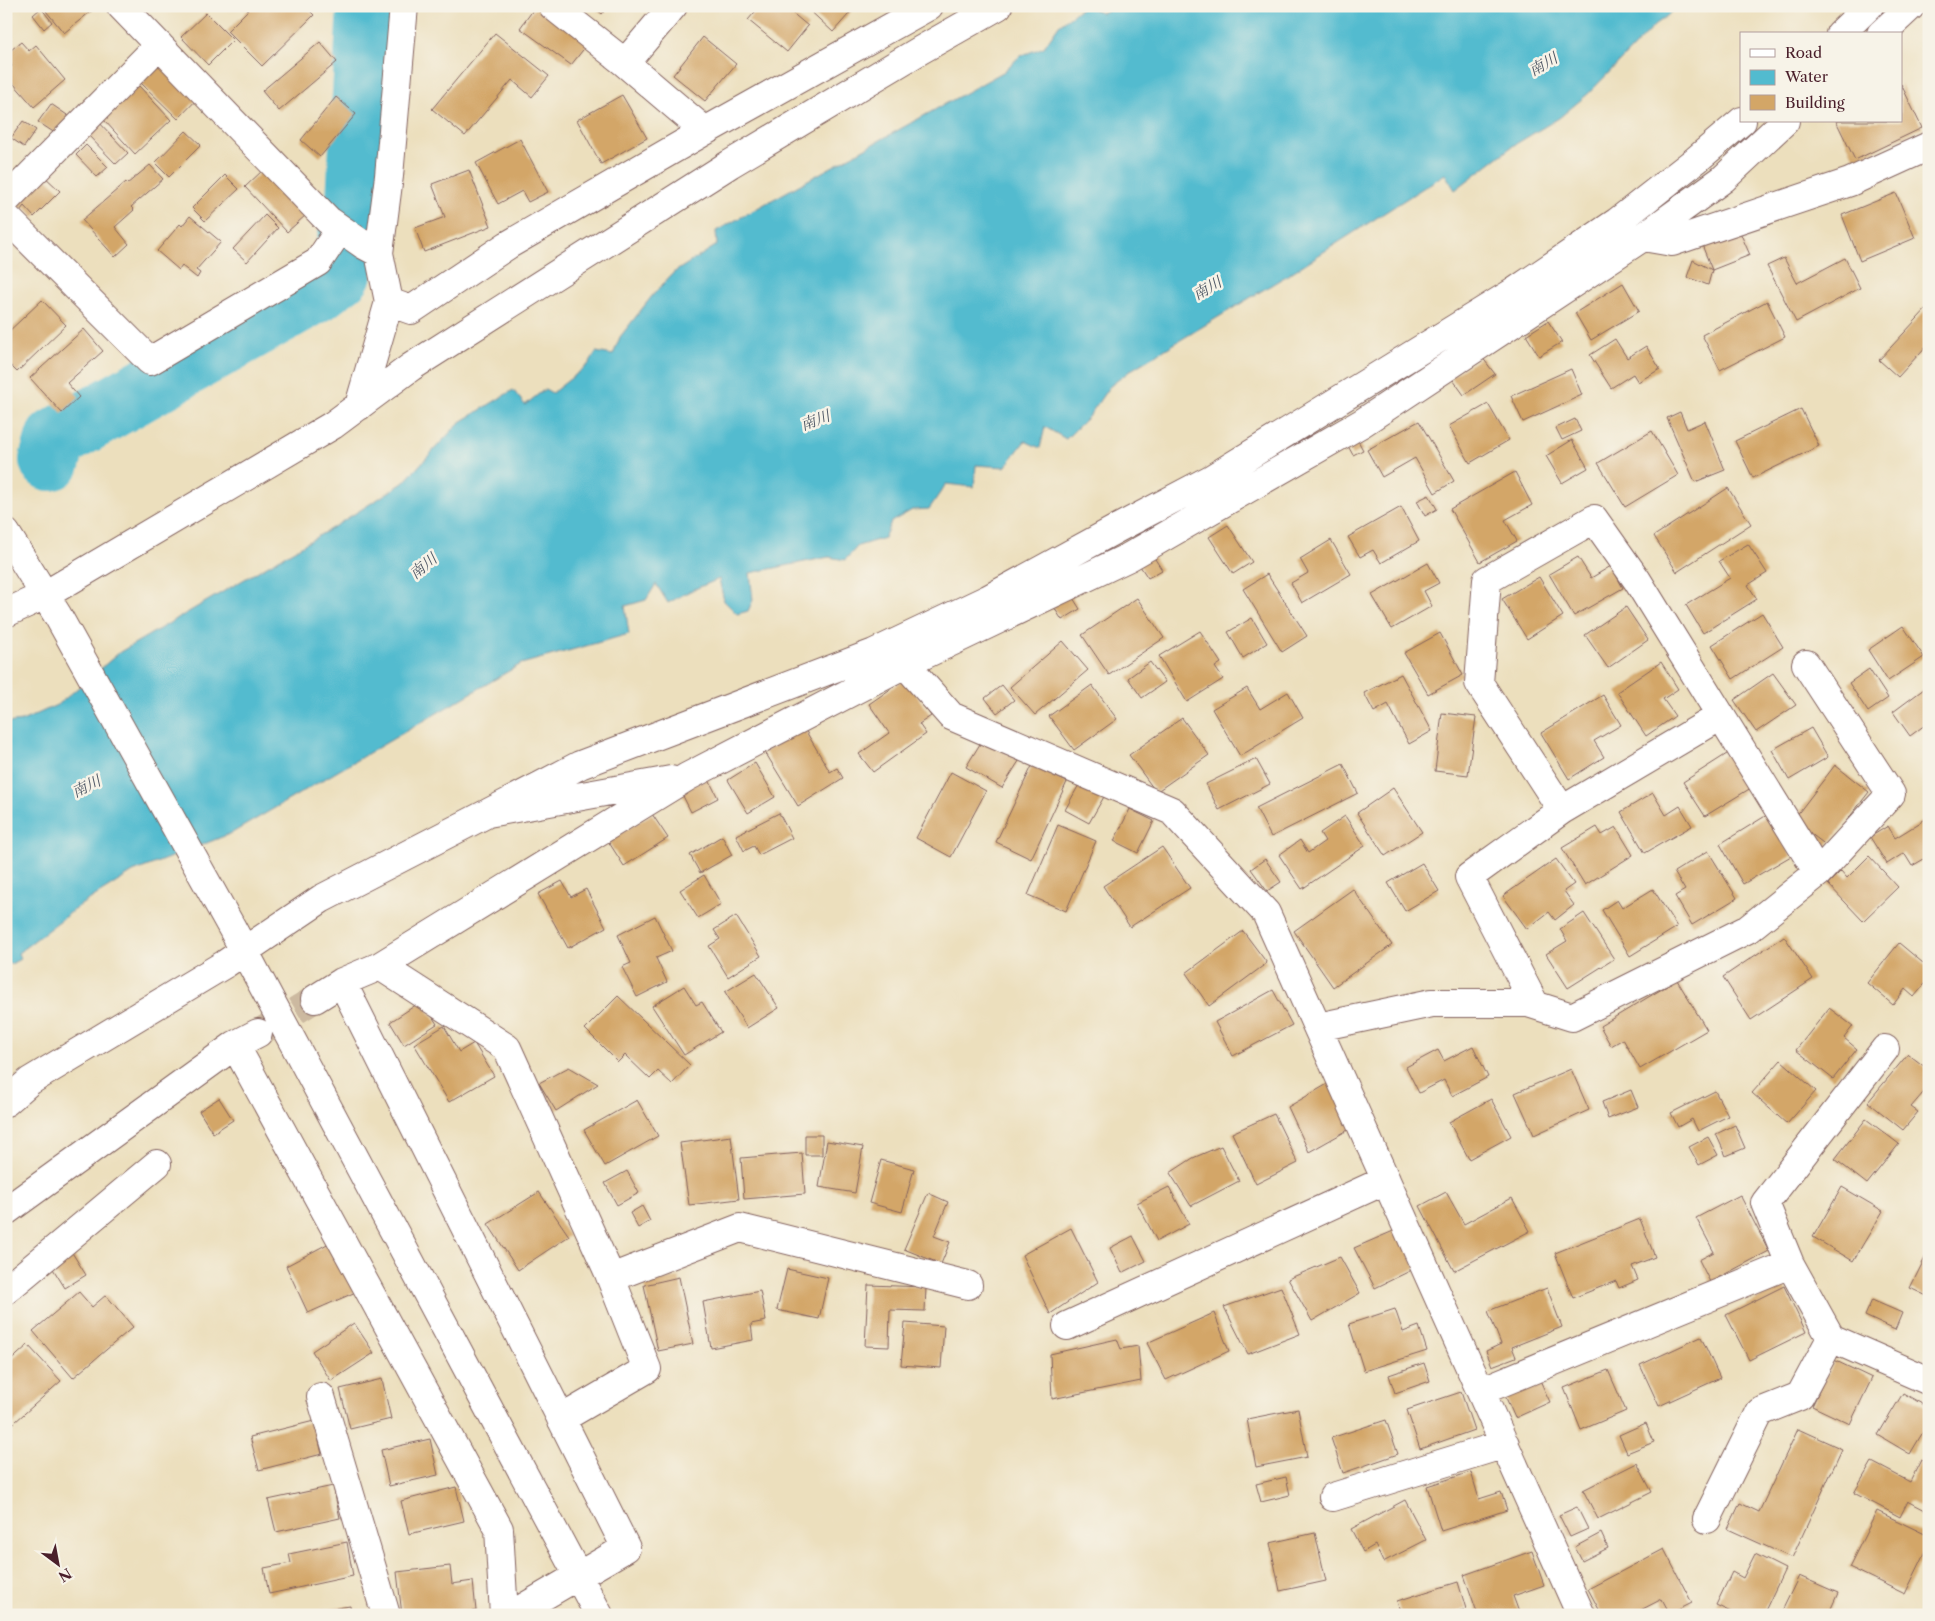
<svg xmlns="http://www.w3.org/2000/svg" width="1935" height="1621" font-family="'Libre Caslon Text','Noto Serif JP',serif">
  <style>
    .water { fill: #52bbcf; stroke: #4e6d7d }
    .lines { fill: none; stroke-linecap: round; stroke-linejoin: round }
    .river { stroke: #52bbcf; stroke-width: 62 }
    .building { fill: #d3a667 }
    .minor-tunnel { stroke: #ccb9a0; stroke-width: 28; stroke-dasharray: 28 14; stroke-linecap: butt }
    .minor-casing { stroke: #83625e; stroke-width: 30 }
    .minor { stroke: #fff; stroke-width: 28 }
    .labels { text-anchor: middle; dominant-baseline: central; stroke-width: 5; stroke-linejoin: round; paint-order: stroke }
    .water-label { font-size: 15px; font-style: italic; fill: #4d5664; stroke: #f7f3e8 }
  </style>
  <rect width="100%" height="100%" fill="#f7f3e8"/>
  <filter id="ink" filterUnits="userSpaceOnUse"><feTurbulence type="fractalNoise" baseFrequency=".02" numOctaves="2"/><feDisplacementMap in="SourceGraphic" scale="10" xChannelSelector="R" yChannelSelector="G"/><feConvolveMatrix kernelMatrix="1 2 1 2 8 2 1 2 1" color-interpolation-filters="sRGB"/></filter>
  <filter id="wash" filterUnits="userSpaceOnUse"><feTurbulence type="fractalNoise" baseFrequency=".0096" numOctaves="4" result="noise"/><feDisplacementMap in="SourceGraphic" scale="20" xChannelSelector="R" yChannelSelector="G"/><feGaussianBlur stdDeviation="1.12" result="paint"/><feColorMatrix in="noise" values="0 0 0 0 0 0 0 0 0 0 0 0 0 0 0 0 0 1.4 0 .05"/><feComposite in="paint" operator="in"/></filter>
  <g filter="url(#wash)">
    <rect width="100%" height="100%" fill="#ecdfbd"/>
    <path class="water" d="M1084 6H1089L1101 13 1117 6H1680L1655 25 1589 93 1559 118 1514 145 1455 190 1445 174 1286 276 1131 370 1109 387 1089 416 1066 439 1045 427 1040 448 1025 441 1005 467 976 465 974 487 946 484 929 509 912 510 891 522 884 538 858 546 845 560 829 557 750 573 753 600 748 611 737 614 724 601 719 579 690 591 668 603 656 584 646 600 625 606 629 634 521 664 232 833 133 872 79 906 18 953 20 959 11 964 6 963V723L22 721 59 704 120 652 332 528 403 483 459 423 513 390 525 405 545 389 552 393 588 365 596 352 613 355 620 337 652 296 673 273 717 245 716 231 1003 72 1020 56 1044 47 1059 25Z"/>
    <g class="lines">
      <path class="river" d="M50 460 56 439 316 292 341 273 357 199 368 6"/>
    </g>
    <g id="blocks">
      <path class="building" d="M52 6H94L95 8 64 33 46 11Z
        M252 6H305L314 15 262 66 227 31Z
        M536 6H542L590 41 571 65 520 28Z
        M593 6H608L602 14Z
        M760 6H784L808 26 787 52 748 20Z
        M805 6H856L833 32Z
        M41 8 52 22 44 29 33 15Z
        M206 13 233 40 208 65 181 37Z
        M495 33 549 76 532 97 512 80 465 136 432 109Z
        M703 37 736 64 705 101 673 75Z
        M21 42 29 51 36 45 65 80 34 107 6 75V70L12 66 6 59V54Z
        M320 42 337 62 279 111 262 91Z
        M164 58 202 94 178 119 141 83Z
        M1901 84 1922 128 1855 160 1836 121H1901Z
        M139 86 171 120 135 154 104 120Z
        M622 95 647 138 601 164 577 120Z
        M336 97 356 114 320 157 301 140Z
        M51 104 70 117 58 135 38 122Z
        M97 120 128 153 116 164 85 132Z
        M23 121 36 130 24 147 11 138Z
        M186 131 201 145 169 177 155 163Z
        M520 139 548 192 528 202 522 191 498 204 476 163Z
        M86 145 108 167 97 177 76 155Z
        M150 165 163 179 131 207 134 210 115 227 129 244 115 257 82 220 126 182 127 184Z
        M263 170 306 215 287 232 245 187Z
        M469 170 491 226 424 252 415 228 445 217 432 184Z
        M41 173 60 191 34 217 24 206 20 211 11 202Z
        M225 175 239 189 205 221 192 208Z
        M1896 193 1915 238 1860 261 1842 215Z
        M265 215 278 228 247 262 233 249Z
        M190 216 221 242 196 270 200 273 197 278 182 266 179 270 157 251 180 224 182 226Z
        M1739 230 1750 255 1712 270 1702 245Z
        M1784 258 1797 283 1845 258 1860 288 1796 322 1767 266Z
        M1693 260 1712 270 1708 285 1687 277Z
        M1623 283 1639 311 1591 340 1575 313Z
        M42 300 66 325 17 372 6 361V334Z
        M1767 301 1785 337 1720 370 1702 335Z
        M1929 306V343L1898 377 1879 360Z
        M1548 321 1562 342 1539 356 1526 335Z
        M84 329 103 351 67 383 79 397 62 413 30 378Z
        M1615 339 1627 358 1646 346 1660 369 1638 382 1633 374 1611 388 1590 355Z
        M1482 357 1495 374 1464 395 1451 377Z
        M1571 369 1582 395 1523 422 1511 396Z
        M1488 404 1509 440 1470 463 1449 426Z
        M1801 409 1819 446 1753 478 1735 441Z
        M1680 412 1687 429 1705 421 1725 470 1695 482 1667 418Z
        M1575 419 1581 431 1562 440 1556 428Z
        M1419 421 1454 481 1435 493 1415 458 1382 477 1367 450Z
        M1652 431 1678 475 1625 507 1598 463Z
        M1354 433 1363 450 1353 455 1344 439Z
        M1572 440 1588 468 1562 483 1546 456Z
        M1515 472 1532 505 1505 520 1517 541 1480 562 1450 509Z
        M1728 488 1751 524 1677 572 1654 536Z
        M1429 495 1437 509 1425 516 1417 501Z
        M1401 507 1419 541 1381 563 1373 550 1360 557 1348 537Z
        M1228 525 1252 562 1233 574 1209 537Z
        M1331 540 1351 574 1302 603 1291 583 1308 573 1300 559Z
        M1748 544 1767 573 1748 585 1757 599 1703 633 1686 605 1730 578 1719 561Z
        M1150 551 1162 570 1148 578 1136 560Z
        M1578 557 1591 578 1611 566 1623 588 1574 616 1549 574Z
        M1428 563 1439 583 1424 591 1432 606 1392 629 1372 595Z
        M1267 574 1307 636 1282 652 1243 589Z
        M1539 577 1563 616 1527 639 1502 599Z
        M1068 590 1080 609 1062 620 1050 601Z
        M1137 598 1164 638 1109 675 1082 635Z
        M1626 607 1648 640 1608 668 1585 635Z
        M1762 613 1783 647 1733 679 1712 645Z
        M1252 618 1267 643 1243 658 1228 632Z
        M1903 626 1924 657 1888 681 1868 650Z
        M1200 631 1221 663 1215 667 1223 679 1187 702 1159 656Z
        M1440 633 1463 675 1428 694 1404 653Z
        M1063 641 1088 670 1035 715 1010 687Z
        M1150 662 1165 682 1142 698 1128 678Z
        M1661 662 1678 689 1663 699 1675 716 1646 736 1617 692Z
        M1869 669 1888 698 1868 712 1849 683Z
        M1773 673 1796 705 1756 732 1734 700Z
        M1401 674 1432 731 1409 744 1388 704 1374 712 1364 693Z
        M905 679 931 716 919 724 926 734 873 772 859 754 889 733 869 704Z
        M1002 685 1014 700 997 713 985 698Z
        M1092 685 1117 719 1074 750 1049 716Z
        M1928 686 1929 722 1910 736 1893 712Z
        M1247 688 1260 709 1288 692 1303 718 1240 756 1212 709Z
        M1603 695 1621 725 1594 741 1604 757 1569 779 1541 733Z
        M1442 713 1476 717 1468 775 1435 771Z
        M1182 718 1209 755 1156 792 1129 755Z
        M804 728 830 772 837 768 843 778 798 806 765 752Z
        M1811 728 1828 757 1789 780 1772 750Z
        M983 739 1019 761 1002 788 966 767Z
        M1730 752 1751 788 1705 816 1683 782Z
        M1256 759 1270 784 1219 810 1206 784Z
        M755 763 775 797 748 813 728 780Z
        M1343 764 1358 793 1271 837 1256 808Z
        M1835 765 1869 792 1827 846 1793 820Z
        M1032 766 1067 782 1031 859 996 842Z
        M951 772 986 791 951 857 916 838Z
        M708 778 718 798 691 812 681 792Z
        M1081 781 1105 795 1089 823 1065 810Z
        M1393 788 1422 832 1385 856 1357 813Z
        M1653 793 1666 815 1680 806 1692 826 1645 853 1621 812Z
        M1130 809 1154 821 1138 853 1114 841Z
        M779 813 792 838 759 855 754 846 744 851 736 835Z
        M652 814 668 838 624 866 608 841Z
        M1767 815 1791 856 1743 884 1720 844Z
        M1345 816 1365 846 1302 889 1279 855 1300 840 1308 853 1325 841 1320 833Z
        M1929 817V856L1912 866 1904 853 1887 864 1870 837 1888 826 1895 838Z
        M1058 825 1096 841 1066 911 1028 895Z
        M1597 827 1602 835 1616 827 1633 855 1585 885 1562 848Z
        M722 836 732 855 700 873 690 855Z
        M1162 847 1190 888 1130 927 1103 886Z
        M1708 851 1737 898 1692 925 1675 896 1685 890 1674 872Z
        M1869 856 1898 887 1863 921 1828 884 1841 871 1847 878Z
        M1265 859 1281 882 1267 891 1251 869Z
        M1556 859 1574 884 1564 891 1574 905 1555 920 1549 912 1527 929 1503 896Z
        M1422 863 1439 891 1405 911 1388 883Z
        M704 875 721 904 698 918 680 890Z
        M562 881 571 897 586 889 606 927 568 948 538 894Z
        M1353 889 1392 945 1333 987 1294 931Z
        M1653 889 1677 927 1630 956 1602 910 1617 900 1622 908Z
        M1584 913 1614 959 1568 988 1546 954 1567 941 1560 929Z
        M655 916 672 951 656 958 667 982 637 997 622 967 631 963 618 935Z
        M736 916 761 956 728 977 709 946 720 939 714 930Z
        M1243 931 1267 963 1209 1006 1186 973Z
        M1784 936 1813 979 1751 1020 1723 977Z
        M1899 943 1929 968V979L1914 997 1905 989 1893 1005 1867 983Z
        M756 973 779 1008 747 1028 725 992Z
        M1677 980 1707 1030 1640 1069 1623 1039 1611 1046 1600 1026Z
        M684 986 696 1005 702 1002 721 1032 684 1055 652 1006Z
        M1273 990 1292 1025 1233 1056 1215 1022Z
        M618 996 690 1065 672 1084 658 1071 650 1079 625 1055 618 1062 585 1029Z
        M422 1001 437 1024 404 1045 390 1022Z
        M1829 1008 1853 1026 1844 1038 1857 1049 1833 1079 1796 1050Z
        M444 1026 459 1052 474 1043 494 1076 449 1102 414 1044Z
        M1473 1046 1488 1077 1452 1096 1444 1080 1419 1093 1406 1067 1438 1050 1444 1061Z
        M1908 1054 1929 1070V1086L1911 1107 1918 1112 1903 1130 1868 1102Z
        M1781 1060 1816 1091 1787 1124 1752 1093Z
        M569 1067 598 1084 556 1111 539 1083Z
        M1571 1069 1589 1110 1534 1135 1515 1093Z
        M1331 1082 1355 1126 1309 1152 1288 1107Z
        M1631 1090 1638 1107 1608 1119 1602 1102Z
        M1715 1091 1728 1116 1698 1131 1692 1119 1678 1127 1671 1113Z
        M219 1098 233 1120 213 1133 199 1111Z
        M1491 1099 1511 1136 1469 1159 1449 1122Z
        M637 1100 658 1136 605 1166 584 1130Z
        M1274 1114 1298 1163 1256 1184 1232 1133Z
        M1866 1119 1899 1144 1867 1184 1835 1159Z
        M1735 1125 1745 1148 1726 1156 1716 1134Z
        M805 1135H822V1155H805Z
        M731 1136 739 1199 689 1205 680 1143Z
        M1708 1137 1718 1155 1699 1165 1689 1147Z
        M827 1141 863 1147 855 1193 819 1187Z
        M1221 1146 1239 1181 1191 1206 1170 1173 1193 1158Z
        M802 1153 805 1194 744 1199 741 1158Z
        M881 1160 914 1169 902 1212 869 1203Z
        M627 1171 639 1193 617 1205 605 1183Z
        M1169 1187 1189 1224 1157 1241 1137 1203Z
        M1842 1187 1883 1211 1853 1261 1813 1237Z
        M539 1192 569 1236 518 1270 488 1224Z
        M1446 1192 1464 1224 1512 1198 1530 1231 1454 1271 1420 1206Z
        M928 1193 948 1202 934 1236 950 1242 941 1264 904 1249Z
        M1740 1195 1769 1251 1710 1282 1699 1260 1714 1252 1696 1218Z
        M642 1206 650 1221 638 1228 630 1213Z
        M1640 1219 1655 1257 1632 1266 1638 1280 1619 1288 1616 1281 1573 1298 1555 1253Z
        M1071 1228 1098 1282 1050 1314 1022 1255Z
        M1398 1229 1416 1268 1375 1288 1354 1248Z
        M1133 1236 1146 1261 1122 1273 1110 1248Z
        M333 1241 358 1291 308 1313 286 1266Z
        M1929 1250V1297L1910 1288Z
        M71 1251 86 1275 65 1288 50 1264Z
        M1340 1257 1360 1293 1312 1321 1288 1279Z
        M787 1269 828 1278 819 1319 777 1310Z
        M679 1277 693 1344 658 1351 644 1285Z
        M868 1285 926 1287 925 1311 890 1310 889 1347 865 1346Z
        M1784 1286 1806 1332 1749 1360 1726 1315Z
        M1281 1287 1300 1334 1248 1354 1224 1307Z
        M1547 1288 1562 1327 1512 1347 1516 1357 1492 1366 1486 1351 1501 1344 1488 1311Z
        M760 1291 766 1321 751 1324 753 1340 711 1348 703 1302Z
        M79 1292 92 1307 106 1295 133 1327 73 1378 33 1331Z
        M1872 1300 1902 1313 1895 1330 1865 1316Z
        M1395 1309 1403 1332 1419 1326 1427 1351 1364 1371 1349 1324Z
        M1214 1313 1229 1351 1166 1380 1147 1343Z
        M354 1323 374 1353 331 1381 312 1351Z
        M905 1323 944 1326 941 1368 901 1365Z
        M1701 1337 1720 1378 1659 1406 1640 1365Z
        M1117 1339 1121 1349 1138 1346 1141 1381 1052 1399 1050 1354Z
        M28 1345 61 1381 6 1430V1365Z
        M1834 1360 1872 1378 1850 1424 1812 1406Z
        M1424 1363 1430 1381 1395 1393 1389 1375Z
        M1608 1370 1626 1411 1581 1430 1564 1388Z
        M1538 1376 1550 1402 1515 1418 1503 1391Z
        M382 1379 391 1419 350 1429 340 1389Z
        M1461 1392 1474 1430 1420 1449 1407 1410Z
        M1903 1393 1929 1408V1422L1910 1454 1878 1435Z
        M1298 1409 1307 1457 1256 1467 1247 1419Z
        M1386 1420 1398 1454 1343 1473 1331 1438Z
        M314 1421 322 1454 259 1470 250 1437Z
        M1646 1423 1654 1442 1627 1453 1619 1435Z
        M1798 1429 1842 1449 1792 1558 1728 1529 1740 1503 1759 1512Z
        M430 1439 438 1475 389 1486 381 1450Z
        M1921 1460 1929 1464V1512L1908 1501 1900 1517 1854 1493 1872 1462 1910 1482Z
        M1637 1463 1652 1492 1598 1519 1583 1490Z
        M1471 1472 1479 1499 1501 1492 1507 1510 1441 1531 1427 1486Z
        M1286 1477 1290 1495 1261 1502 1256 1484Z
        M333 1486 340 1518 276 1532 268 1500Z
        M456 1487 464 1521 409 1534 401 1501Z
        M1405 1500 1426 1540 1383 1562 1375 1545 1363 1552 1351 1529Z
        M1577 1507 1588 1529 1570 1537 1559 1515Z
        M1877 1511 1929 1536V1545L1905 1594 1849 1567Z
        M1315 1533 1326 1581 1280 1591 1270 1543Z
        M1601 1533 1608 1548 1582 1561 1575 1547Z
        M347 1542 353 1576 269 1594 264 1568 291 1563 289 1554Z
        M1664 1549 1692 1603 1670 1614 1662 1599 1631 1615H1602L1588 1589Z
        M1532 1551 1544 1585 1513 1596 1520 1615H1478L1464 1575Z
        M1755 1554 1785 1569 1763 1615H1737L1716 1605 1732 1572 1743 1578Z
        M450 1566 452 1584 473 1581 476 1611 446 1615H402L397 1572Z
        M1799 1576 1838 1593 1828 1615H1780Z
        M1458 1582 1466 1609 1454 1613V1615H1401L1397 1601Z
        M350 1606 351 1615H300V1614Z"/>
    </g>
  </g>
  <g filter="url(#ink)">
    <use href="#blocks" fill-opacity="0" stroke="#83625e" stroke-width="1"/>
    <g class="lines">
      <path class="minor-tunnel" d="M260 1032 315 999"/>
      <g class="minor-casing">
        <path id="minor" d="M121 6 328 220 364 245 379 253
          M404 6 389 176 379 253 389 302 411 310 508 245 705 131 929 6
          M553 6 625 63 705 131
          M1840 34 1869 6
          M1881 34 1911 6
          M625 63 673 6
          M6 200 159 45
          M6 217 150 361 318 262 340 229
          M1643 237 1672 242 1850 182 1929 146
          M359 406 389 302
          M6 533 58 616 232 928 599 1615
          M6 613 45 595 333 425 411 367 730 164 919 51 998 6
          M905 664 951 716 1172 811 1266 913 1581 1615
          M1562 810 1479 683 1487 580 1594 519 1637 580 1818 873
          M488 813 580 765 874 653 988 599 1118 528 1211 479 1514 292 1617 222 1696 160 1742 121
          M380 966 507 1048 608 1271 647 1369 561 1419
          M342 982 626 1548 511 1615
          M315 999 342 982 380 966 687 777 905 664 1129 557 1362 423 1643 237 1723 179 1785 121
          M1535 1005 1469 877 1562 810 1721 716
          M1318 1027 1432 1003H1528L1572 1017 1748 929 1818 873 1891 794 1806 664
          M235 1045 499 1529 504 1615
          M1885 1049 1765 1203 1790 1264 1831 1338 1929 1381
          M6 1102 30 1081 225 964 321 899 488 813 671 780
          M6 1211 235 1045 258 1033
          M611 1278 740 1228 968 1285
          M6 1290 157 1164
          M1067 1326 1386 1180
          M1481 1391 1790 1264
          M321 1397 386 1615
          M1333 1497 1505 1444
          M1707 1519 1760 1412 1800 1396 1831 1338"/>
      </g>
      <use href="#minor" class="minor"/>
    </g>
  </g>
  <g class="labels">
    <g class="water-label">
      <text transform="translate(1543 64) rotate(-30)">南川</text>
      <text transform="translate(1207 288) rotate(-30)">南川</text>
      <text transform="translate(815 420) rotate(-21)">南川</text>
      <text transform="translate(423 566) rotate(-40)">南川</text>
      <text transform="translate(86 786) rotate(-27)">南川</text>
    </g>
  </g>
  <rect width="1935" height="1621" fill="none" stroke="#f7f3e8" stroke-width="25"/>
  <rect x="1740" y="32" width="162" height="90" fill="#f7f3e8" stroke="#b29e9c"/>
  <rect x="1750" y="49" width="25" height="8" fill="#ffffff" stroke="#b29e9c"/>
  <text x="1785" y="58" font-size="15" fill="#4a1f2b">Road</text>
  <rect x="1750" y="70" width="25" height="15" fill="#52bbcf" stroke="#b29e9c"/>
  <text x="1785" y="82" font-size="15" fill="#4a1f2b">Water</text>
  <rect x="1750" y="95" width="25" height="15" fill="#d3a667" stroke="#b29e9c"/>
  <text x="1785" y="108" font-size="15" fill="#4a1f2b">Building</text>
  <g transform="translate(58 1564) rotate(148)" stroke="#f7f3e8" stroke-width="4" paint-order="stroke">
  <path d="M0-4L9 19L0 12L-9 19Z" fill="#4a1f2b"/>
  <text y="-8" font-size="14" font-weight="bold" text-anchor="middle" fill="#4a1f2b">N</text>
  </g>
</svg>
